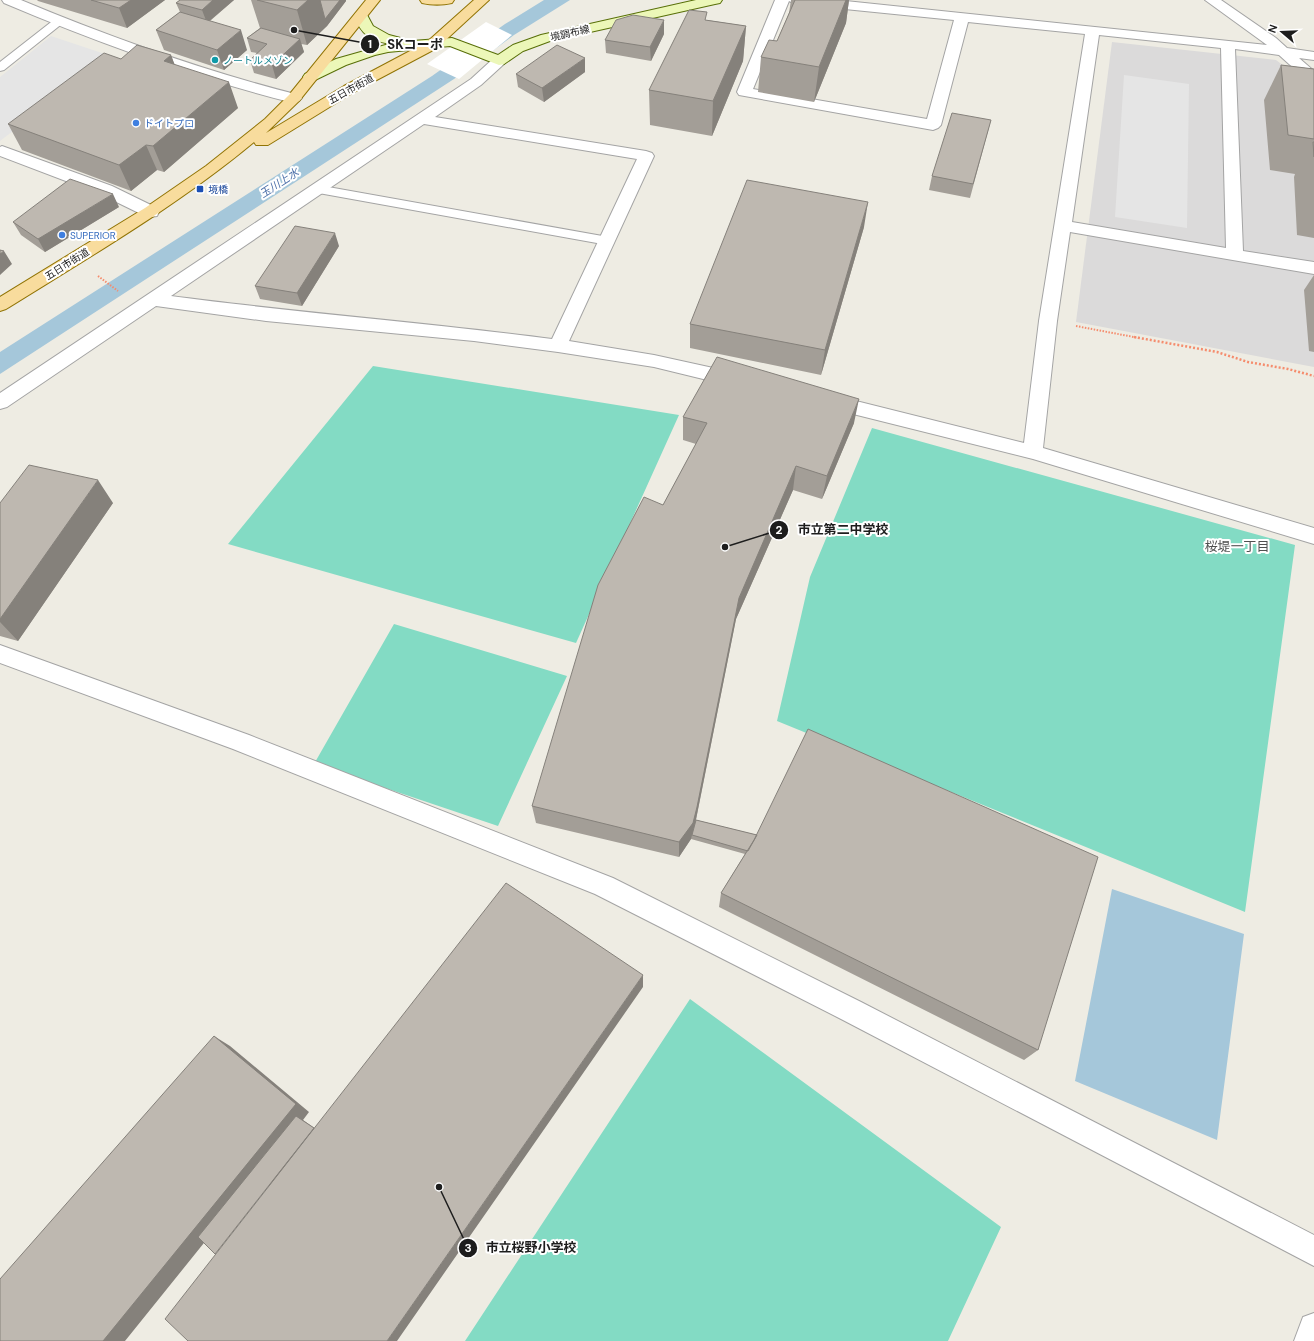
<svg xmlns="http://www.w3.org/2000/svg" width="1314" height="1341" font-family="'DM Sans','Noto Sans JP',sans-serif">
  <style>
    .residential { fill: #dbdada }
    .pitch { fill: #83dbc4 }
    .parking { fill: #e5e5e5 }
    .water { fill: #a5c7da }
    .pier { fill: #fff }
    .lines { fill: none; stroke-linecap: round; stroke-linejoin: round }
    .service-casing { stroke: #a4a4a4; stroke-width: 2 }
    .minor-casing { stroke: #a4a4a4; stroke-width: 2 }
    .secondary-casing { stroke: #586f08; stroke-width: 2 }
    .primary-casing { stroke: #917405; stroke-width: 2 }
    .path-far1 { stroke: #f58c6d; stroke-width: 2; stroke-dasharray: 1.5 1.5; stroke-linecap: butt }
    .path { stroke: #f58c6d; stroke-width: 2.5; stroke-dasharray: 2 2; stroke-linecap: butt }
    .service { fill: #fff; fill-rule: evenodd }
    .minor { fill: #fff; fill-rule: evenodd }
    .secondary { fill: #ecf7b8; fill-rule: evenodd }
    .primary { fill: #f8dc9d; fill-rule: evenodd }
    .wall { fill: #a39e97 }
    .shaded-wall { fill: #85817b }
    .building { fill: #beb8b0; stroke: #85817b }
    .culture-dot { fill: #0f9aa8; stroke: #fff; stroke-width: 1.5 }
    .shop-dot { fill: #3f7fe0; stroke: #fff; stroke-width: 1.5 }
    .transit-dot { fill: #1a4fb4; stroke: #fff; stroke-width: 1.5 }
    .labels { text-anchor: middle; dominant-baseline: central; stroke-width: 4; stroke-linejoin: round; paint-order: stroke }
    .far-street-label { font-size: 10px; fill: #1d1d1d; stroke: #fff }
    .far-culture-label { font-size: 10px; fill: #0d838f; stroke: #fff; text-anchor: start }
    .far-shop-label { font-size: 10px; fill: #366cbe; stroke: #fff; text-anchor: start }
    .far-transit-label { font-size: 10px; fill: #164399; stroke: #fff; text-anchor: start }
    .far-water-label { font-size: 11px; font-style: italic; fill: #4d70a9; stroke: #fff }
    .neighbourhood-label { font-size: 13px; fill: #505050; stroke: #fff }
    .leader { fill: none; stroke: #1d1d1d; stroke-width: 1.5 }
    .callout-dot { fill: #1d1d1d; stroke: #fff; stroke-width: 1.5 }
    .mark-label { font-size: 12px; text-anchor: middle; font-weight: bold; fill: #fff }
    .callout-label { font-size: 13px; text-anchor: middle; font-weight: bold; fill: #1d1d1d; stroke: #fff; stroke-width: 4; stroke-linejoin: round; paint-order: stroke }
  </style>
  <rect width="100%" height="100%" fill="#eeece3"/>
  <path class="residential" d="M1112 42 1276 60 1314 89V367L1076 322Z"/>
  <path class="pitch" d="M373 366 679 415 576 643 228 544Z
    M872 428 1295 545 1245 912 777 721 810 577Z
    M394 624 567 676 498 826 314 764Z
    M690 999 1001 1227 948 1341H465Z"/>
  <path class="parking" d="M51 36 111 56 0 141V77Z
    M1124 75 1189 84 1187 228 1115 217Z"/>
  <path class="water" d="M544 0H570L514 35 454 79 0 374V352L432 76 505 24Z
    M1112 889 1244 934 1217 1140 1075 1081Z"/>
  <path class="pier" d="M486 22 512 35 459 79 427 64Z"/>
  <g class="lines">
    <g class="service-casing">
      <path id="service" d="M59 18 63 19 64 21 63 23 4 70 0 71V62L55 19Z
        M317 185 608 237 613 238 614 241 613 244 608 245 313 192 311 189 313 186Z"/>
    </g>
    <g class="minor-casing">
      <path id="minor" d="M2 0H21C112 38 204 71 299 95L302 98 299 101 294 103C194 78 99 43 4 3Z
        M775 0H836L1267 45 1205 0H1221L1276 38 1287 48 1314 52V60L1299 58 1314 71V83L1309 82 1279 55 1235 49 1243 251 1314 262V274L1070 232 1057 321 1043 448 1314 528V544L1033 459 821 406 819 401 821 396 828 394 1024 443 1039 321 1085 34 968 22 941 125 938 128 933 130 739 95 737 92ZM789 1 795 4 954 20 927 119 753 89ZM1099 35 1221 48 1226 248 1072 222Z
        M499 57 504 58 506 61 504 64 481 85 435 117 646 151 652 153 654 156 569 341 654 355 736 373 743 375 745 380 743 385 736 387 654 367 558 352 474 341 266 321 156 306 7 407 0 409V393L471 79 494 58ZM424 124 637 159 552 339C425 322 298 313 171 296Z
        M2 146 112 186 157 208 159 212 157 216 151 217 145 216 100 194 0 156V147Z
        M0 645 249 735 613 878 861 1002 1314 1235V1266L843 1020 595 894 233 749 0 663Z
        M1314 1313V1341H1294L1303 1317Z"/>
    </g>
    <g class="secondary-casing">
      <path id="secondary" d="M696 0H722L720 3 715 4 550 41 523 51 504 64 499 65 450 46 388 52 375 55 346 65 315 80H305L303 77 305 74 336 59 389 44C369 39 362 35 354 16L356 13H366L373 26 389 35 412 41 452 38 498 55 513 45 541 35Z"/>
    </g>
    <g class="primary-casing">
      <path id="primary" d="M366 0H380L299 101 266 133 344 86 427 42 474 0H489L437 48 354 92 268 145H256L254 142C177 206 91 256 6 309L0 311V297L145 208 206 166 265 119 289 95Z
        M420 0H454L452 3C443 5 431 5 422 3Z"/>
    </g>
    <path class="path-far1" d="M98 276 118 291
      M1076 326 1139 338"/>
    <path class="path" d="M1134 337 1217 352 1248 362 1288 369 1314 376"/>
    <use href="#service" class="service"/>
    <use href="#minor" class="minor"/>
    <use href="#secondary" class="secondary"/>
    <use href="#primary" class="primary"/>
  </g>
  <path class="wall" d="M37 0H165L127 28 38 1Z
    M180 0H234L210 21 247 50 224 70 164 50 156 30 180 12 176 3Z
    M251 0H346V1L327 26 307 45 301 44 304 52 276 79 254 73 250 60 257 53 251 52 247 38 260 28Z
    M791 0H849L846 23 814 102 758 92 761 57 777 41 789 13Z
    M707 20 746 26 743 61 712 136 650 125 649 90Z
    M664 34 651 61 606 53 605 40Z
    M171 55 174 64 238 108 164 172 157 170 131 191 22 150 8 124 121 59Z
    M1281 65 1314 69V238L1297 235 1294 177 1295 174 1270 170 1264 100Z
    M585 72 544 102 518 87 516 74Z
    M991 120 970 198 929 190 932 176Z
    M119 207 45 252 21 235 13 222Z
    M864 227 821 375 690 348V324Z
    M339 246 302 306 260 299 255 286Z
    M1314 275V352L1309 351 1304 290Z
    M683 417 854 423 822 499 793 490 736 619 696 820 757 835 1038 1050 1024 1060 719 907 721 893 745 854 691 839 679 857 536 823 532 806 663 505 696 444 683 440Z
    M0 503H113L18 641 0 636Z"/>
  <path class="shaded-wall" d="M131 0H165L127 28 119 8Z
    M213 0H234L207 23 202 10Z
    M308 0H346V1L327 26 307 45 297 10Z
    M846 0H849L846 23 814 102 819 67Z
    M664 20V34L651 61 650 47Z
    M746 26 743 61 712 136 713 101Z
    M241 30 247 50 224 70 217 50Z
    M300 39 304 52 276 79 272 65Z
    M171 55 181 81 164 61Z
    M585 58V72L544 102 542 88Z
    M229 82 238 108 164 172 153 146Z
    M146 145 157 170 131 191 119 165Z
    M113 194 119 207 45 252 38 239Z
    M868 202 864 227 821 375 825 350Z
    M335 233 339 246 302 306 297 293Z
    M4 251 12 264 0 275V254Z
    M859 399 854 423 822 499 827 476Z
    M796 466 793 490 736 619 695 824 692 835 691 839 679 857V842L739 598Z
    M98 480 113 503 18 641 0 622V619Z
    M643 975V987L397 1341H387Z
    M214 1036 230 1046 309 1112 303 1120 327 1137 230 1261 303 1120 125 1341H103Z"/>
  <path class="building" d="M91 0H131L119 8Z
    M180 0H213L202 10 176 3Z
    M257 0H308L297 10Z
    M320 0H340L325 19Z
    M795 0H846L819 67 761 57 769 40 777 41Z
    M689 10 707 12 705 20 746 26 713 101 649 90Z
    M180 12 241 30 217 50 156 30Z
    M633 15 664 20 650 47 605 40 616 20Z
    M261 28 300 39 272 65 250 60 267 44 247 38Z
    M137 45 171 55 164 61 229 82 153 146 146 145 119 165 8 124 104 53 121 59Z
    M557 45 585 58 542 88 516 74Z
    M1281 65 1314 69V139L1288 135Z
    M952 113 991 120 973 184 932 176Z
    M1313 142H1314V157Z
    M70 179 113 194 38 239 13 222Z
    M747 180 868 202 825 350 690 324Z
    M295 226 335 233 297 293 255 286Z
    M0 250 4 251 0 254Z
    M717 357 859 399 827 476 796 466 739 598 697 807 693 823 679 842 532 806 598 585 644 497 663 505 707 423 683 417Z
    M29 465 98 480 0 619V503Z
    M808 729 1098 857 1038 1050 721 893 754 840Z
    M696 820 757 835 748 851 692 835Z
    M506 883 643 975 387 1341H188L165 1319Z
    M214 1036 296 1104 103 1341H0V1279Z
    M296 1116 314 1128 215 1254 198 1237Z"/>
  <circle class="culture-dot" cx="215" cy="60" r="4"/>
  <g class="shop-dot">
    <circle cx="136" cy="123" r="4"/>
    <circle cx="62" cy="235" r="4"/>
  </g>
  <rect class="transit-dot" x="196" y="185" width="8" height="8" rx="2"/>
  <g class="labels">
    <g class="far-street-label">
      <text transform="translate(570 33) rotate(-13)">境調布線</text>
      <text transform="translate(351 89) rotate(-29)">五日市街道</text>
      <text transform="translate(67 264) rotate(-32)">五日市街道</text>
    </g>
    <g class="far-culture-label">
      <text x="223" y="60">ノートルメゾン</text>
    </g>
    <g class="far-shop-label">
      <text x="144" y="123">ドイトプロ</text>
      <text x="70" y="235">SUPERIOR</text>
    </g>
    <g class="far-transit-label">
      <text x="208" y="189">境橋</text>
    </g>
    <g class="far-water-label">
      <text transform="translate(279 183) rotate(-33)">玉川上水</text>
    </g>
    <g class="neighbourhood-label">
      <text x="1237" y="546">桜堤一丁目</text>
    </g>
  </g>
  <path class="leader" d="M294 30L370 44M725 547L779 530M439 1187L468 1248"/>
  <g class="callout-dot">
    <circle cx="294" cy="30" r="4"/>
    <circle cx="725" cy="547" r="4"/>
    <circle cx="439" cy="1187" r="4"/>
    <circle cx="370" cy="44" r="10"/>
    <circle cx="779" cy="530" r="10"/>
    <circle cx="468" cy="1248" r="10"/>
  </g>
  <g class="mark-label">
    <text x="370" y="48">1</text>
    <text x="779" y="534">2</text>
    <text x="468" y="1252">3</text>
  </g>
  <g class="callout-label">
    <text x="415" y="49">SKコーポ</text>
    <text x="843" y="534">市立第二中学校</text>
    <text x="531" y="1252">市立桜野小学校</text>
  </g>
  <g transform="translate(1282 32) rotate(289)" stroke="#ffffff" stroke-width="3" paint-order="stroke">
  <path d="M0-3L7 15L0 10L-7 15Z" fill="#1d1d1d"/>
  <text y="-6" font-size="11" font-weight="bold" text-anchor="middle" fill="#1d1d1d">N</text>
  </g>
</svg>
